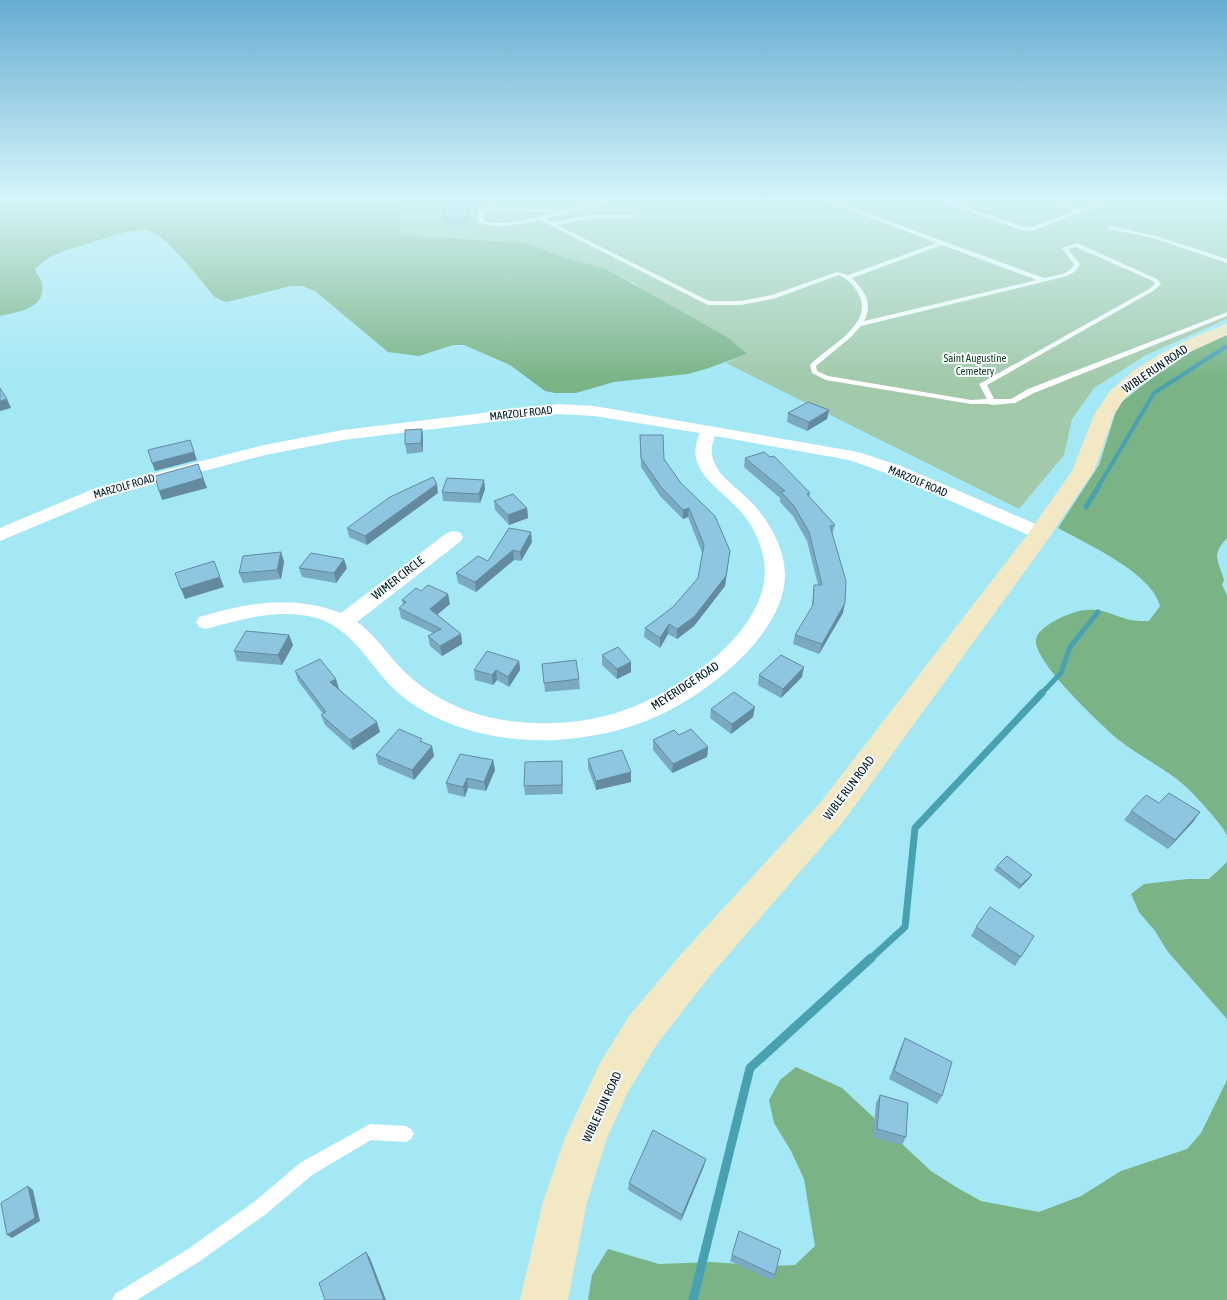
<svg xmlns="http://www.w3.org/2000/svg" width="1227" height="1300" font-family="'Asap Condensed',sans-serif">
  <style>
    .green { fill: #a2c9aa }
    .forest { fill: #7ab386 }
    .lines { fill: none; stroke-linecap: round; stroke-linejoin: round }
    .stream-far3 { stroke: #47a1b1; stroke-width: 4 }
    .stream-far2 { stroke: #47a1b1; stroke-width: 5 }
    .stream-far1 { stroke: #47a1b1; stroke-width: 7 }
    .stream { stroke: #47a1b1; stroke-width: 9 }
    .lane { fill: #fff; fill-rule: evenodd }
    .street { fill: #fff; fill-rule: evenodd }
    .secondary { fill: #f3e8c4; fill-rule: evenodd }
    .wall { fill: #7aa9c2 }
    .shaded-wall { fill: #638a9e }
    .building { fill: #8ec5e1; stroke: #638a9e }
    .labels { text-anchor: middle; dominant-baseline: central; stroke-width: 4; stroke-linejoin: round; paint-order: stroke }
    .far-park-label { font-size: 11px; fill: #154022; stroke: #f7fdfe }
    .far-street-label { font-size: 11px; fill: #00151a; stroke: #f7fdfe }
    .street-label { font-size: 12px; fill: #00151a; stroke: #f7fdfe }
  </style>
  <rect width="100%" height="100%" fill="#a5e8f5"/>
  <path class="green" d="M400 200H1227V319L1146 355 1094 388 1072 419 1064 455 1019 509 726 363 747 354 729 338 644 291 635 284 606 269 565 258 526 243 401 235Z"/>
  <path class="forest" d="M0 200H400L401 235 526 243 566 258 606 269 729 338 747 354 706 369 688 374 614 382 576 393H555L545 391 510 365 464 345H453L419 356 388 352 315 291 302 286H291L227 302C215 300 211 293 204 284 193 271 163 232 146 230 128 229 110 237 93 242 74 248 49 253 35 269 36 274 39 276 41 280 49 308 20 312 0 316Z
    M1227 335V538C1211 555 1218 560 1224 580L1222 585 1227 595V835C1220 822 1196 796 1185 786 1165 768 1140 757 1119 740 1102 726 1033 661 1036 640 1037 632 1045 627 1051 623 1061 617 1074 611 1086 610 1102 608 1115 616 1130 620 1136 621 1143 621 1149 621L1160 606C1152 573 1087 544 1058 528L1099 465 1118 405 1153 377 1198 347Z
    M1227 862V1019L1168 952 1155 931 1139 912 1131 894 1144 884 1188 879H1209Z
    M796 1067 842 1088 931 1171 956 1187 981 1201 1039 1212 1081 1196 1121 1171 1187 1149 1201 1133 1227 1080V1300H588L592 1275 608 1249 659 1264 712 1262 769 1266 795 1265 815 1246 804 1179 791 1151 774 1123 769 1100 780 1080Z"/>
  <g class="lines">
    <path class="stream-far3" d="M1098 487 1154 393 1227 346"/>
    <path class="stream-far2" d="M1086 507 1099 486
      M1041 694 1061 673 1070 647 1098 612"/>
    <path class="stream-far1" d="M869 960 905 927 915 828 1042 693"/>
    <path class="stream" d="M693 1300 750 1068 871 958"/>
    <path class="lane" d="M604 200H612L546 219 552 222 590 215H635L633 218 590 219 557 225 709 301H741L772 295 837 272 848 275 937 243 824 200H831L1044 278C1055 276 1069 275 1074 264L1062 248 1077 243 1157 279 1161 284 1160 285 1153 291 987 385 994 399H1011L1028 389 1225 313 1227 312V316L1034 393 1015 403 992 405 989 404H971L826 380 812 373 810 365C826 348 872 326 860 297 856 287 848 279 839 275L773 299 741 305H708L540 220 508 226H493L478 223V211L487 207 568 210ZM487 211 559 212C535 218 509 226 484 222V212ZM942 245 1037 280 864 321C874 303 864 291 852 278ZM1076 247 1153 281 1155 284 1149 289 981 383 979 384 987 399 971 400 828 376 817 371 816 366 851 337 861 326 1067 276 1076 271 1080 264 1068 249Z
      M938 200H945L1024 227H1031L1076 211 1044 200C1056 200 1073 210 1083 209 1094 207 1102 200 1113 200L1032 231 1021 230Z
      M1110 226 1156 236 1227 259V263L1153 238 1108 229V227Z
      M370 1124 406 1126 411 1129 414 1134 411 1139 406 1142 371 1140 312 1175 266 1214 200 1261 137 1300H112L115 1294 188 1249 254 1202 300 1163Z"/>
    <path class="street" d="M557 404 594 406 858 452 901 466 1047 529 1049 533 1047 537 1040 539 1033 537 889 474 849 460 715 436C701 469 735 484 754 505 771 524 784 549 785 574 785 636 704 696 653 718 623 731 589 738 556 740 499 743 430 727 389 684 367 660 350 628 317 618 281 608 241 619 206 629L199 627 196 622 199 617C247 603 293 594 341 613L447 533 454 531 461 533 463 537 461 541 357 622C372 632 384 649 396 663 418 687 443 703 474 713 517 727 570 726 613 714 672 697 775 632 764 560 761 543 753 526 742 513 721 488 682 471 700 433L594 416 557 414 343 440 265 455 105 497 0 541V528L93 489 264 445 343 430Z"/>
    <path class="secondary" d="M1227 324V335L1190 352 1160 370 1124 399 1114 415 1094 471 1044 545 843 822 709 977 657 1044 628 1092 607 1138 587 1202 568 1300H520L543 1202 565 1138 600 1063 629 1016 683 952 820 803 1027 535 1072 471 1094 415 1110 391 1133 371 1162 353 1193 337Z"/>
  </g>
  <path class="wall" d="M469 210 468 224 445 225 444 218Z
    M829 410 827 419 807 431 787 422 788 413Z
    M422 429 423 438V452L407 454 405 444Z
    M640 435 664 459 730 551 725 586 694 626 677 639 668 634 660 648 644 637 645 628 673 607 698 578 702 553 688 517 683 519 660 496 641 467Z
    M745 458 810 493 809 497 835 525 832 535 843 613 819 654 793 644 795 635 812 607 813 594 814 585H818L807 541 793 516 780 502V498L744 467Z
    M485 489 480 503 443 501 442 492Z
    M438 493 367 545 349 537 347 528Z
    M494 501 527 508 528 518 509 525 495 510Z
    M532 542 521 561 514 560 476 592 458 583 456 573Z
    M281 552 284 562 281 579 243 583 239 573Z
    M299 568H347L336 583 302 577Z
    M402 600 450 604 437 614 461 634 462 644 442 656 430 646 428 636 433 633 401 618 399 608 403 605Z
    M289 635 293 645 282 665 237 661 234 651Z
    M602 655 631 662V672L617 679 602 665Z
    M519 661 520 670 509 687 497 680 493 685 475 680 474 670Z
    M542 664 579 679 580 689 545 692Z
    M295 671 339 689 380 732 353 750 325 725 321 715 323 714 298 681Z
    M759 675 802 677 781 698 758 685Z
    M711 709 753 717 731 734 710 718Z
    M653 740 708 747 707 757 672 773 653 750Z
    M423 743 434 756 414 780 378 764 376 755Z
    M588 759 631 772V782L596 790 588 768Z
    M493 760 495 770 486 791 468 788 465 797 448 793 446 783Z
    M562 761 563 794 525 795 524 786Z
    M1159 803 1200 812 1193 822 1168 849 1124 820 1131 811Z
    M997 866 1032 875 1029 879 1019 889 994 870Z
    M976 927 1034 936 1015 966 971 936Z
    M905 1038 942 1096 937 1104 889 1079 901 1047Z
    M880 1095 906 1137 902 1145 873 1137 876 1103Z
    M704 1166 681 1221 628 1190 629 1183Z
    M739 1231 775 1275 772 1280 730 1261Z"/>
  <path class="shaded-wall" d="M468 203 469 210 468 224Z
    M7 399 11 408 0 411V401Z
    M829 410 827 419 807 431 809 422Z
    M422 429 423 438V452L421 443Z
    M190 440 197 460 155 471 152 463Z
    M198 464 207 488 162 500 159 491Z
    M484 480 485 489 480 503 479 494Z
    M437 484 438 493 367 545 365 536Z
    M527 508 528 518 509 525 508 515Z
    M689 508 688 517 683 519V510Z
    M531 532 532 542 521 561 520 552Z
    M513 550 514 560 476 592 475 582Z
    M730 551 725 586 694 626 677 639V629Z
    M281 552 284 562 281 579 277 570Z
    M344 559 347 568 336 583 334 573Z
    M220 577 224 587 185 599 181 589Z
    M448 594 450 604 432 619 430 609Z
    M845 603 843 613 819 654 822 644Z
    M669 624 668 634 660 648V638Z
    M461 634 462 644 442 656 440 646Z
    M289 635 293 645 282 665 278 655Z
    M519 661 520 670 509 687 508 677Z
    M631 662V672L617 679V669Z
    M804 667 802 677 781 698 783 689Z
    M496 670 497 680 493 685 492 675Z
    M336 679 339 689 333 692 330 682Z
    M755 707 753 717 731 734 732 724Z
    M377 722 380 732 353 750 350 740Z
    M432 746 434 756 414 780 412 770Z
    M708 747 707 757 672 773 673 764Z
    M493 760 495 770 486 791 484 782Z
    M631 772V782L596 790V781Z
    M467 778 468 788 465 797 463 787Z
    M1200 812 1193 822 1168 849 1175 840Z
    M1032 875 1029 879 1019 889 1021 885Z
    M706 1159 704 1166 681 1221 682 1215Z
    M28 1186 33 1190 40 1221 12 1238 7 1235Z
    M366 1252 370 1258 386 1300H384Z"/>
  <path class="building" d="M468 203V217L444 218 445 204Z
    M0 388 7 399 0 401Z
    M808 402 829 410 809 422 788 413Z
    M422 429 421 443 405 444V430Z
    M640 435H663L664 459 680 482 715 516 730 551 726 576 694 617 677 629 669 624 660 638 645 628 673 607 698 578 704 545 689 508 683 510 661 487 641 458Z
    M190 440 194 452 152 463 148 450Z
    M764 452 770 457 774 456 810 493 807 494 835 525 830 526 846 581 845 603 822 644 795 635 813 605 814 585H822L809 532 794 506 781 492 785 491 745 458Z
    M198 464 203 478 159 491 155 476Z
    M433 477 437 484 365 536 347 528 390 497Z
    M447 478 484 480 479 494 442 492Z
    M513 494 527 508 508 515 494 501Z
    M509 528 531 532 520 552 513 550 475 582 456 573 478 556 488 561Z
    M281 552 277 570 239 573 243 556Z
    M311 553 344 559 334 573 299 568Z
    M214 561 220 577 181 589 175 573Z
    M428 585 448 594 430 609 461 634 440 646 428 636 441 629 399 608 406 602 402 600 416 588 421 591Z
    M246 631 289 635 278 655 234 651Z
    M618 647 631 662 617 669 602 655Z
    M487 651 519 661 508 677 496 670 492 675 474 670Z
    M781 655 804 667 783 689 759 675Z
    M320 659 336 679 330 682 377 722 350 740 321 715 326 712 295 671Z
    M576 660 579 679 544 683 542 664Z
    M734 692 755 707 732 724 711 709Z
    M399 729 422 739 420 741 432 746 412 770 376 755Z
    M691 729 708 747 673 764 653 740 674 730 679 735Z
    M622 750 631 772 596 781 588 759Z
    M460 754 493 760 484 782 467 778 463 787 446 783Z
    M562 761V785L524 786 525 762Z
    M1169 793 1200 812 1175 840 1131 811 1146 795 1159 803Z
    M1007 856 1032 875 1021 885 997 866Z
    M990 907 1034 936 1021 957 976 927Z
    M905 1038 952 1062 942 1096 894 1071Z
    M880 1095 908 1103 906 1137 877 1129Z
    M653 1130 706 1159 682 1215 629 1183Z
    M28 1186 35 1218 7 1235 1 1203Z
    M739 1231 781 1250 775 1275 732 1255Z
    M366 1252 384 1300H325L319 1283Z"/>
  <linearGradient id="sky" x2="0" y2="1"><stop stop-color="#67acd2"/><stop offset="0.52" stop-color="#d6f5fa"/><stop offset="1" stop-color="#d6f5fa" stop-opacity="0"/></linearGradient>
  <rect width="1227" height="382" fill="url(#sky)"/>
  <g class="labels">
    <g class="far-park-label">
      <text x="975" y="358">Saint Augustine<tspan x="975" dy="13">Cemetery</tspan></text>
    </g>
    <g class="far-street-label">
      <text transform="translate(521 413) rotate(-6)">MARZOLF ROAD</text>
      <text transform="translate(918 481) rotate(23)">MARZOLF ROAD</text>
      <text transform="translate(124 486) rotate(-16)">MARZOLF ROAD</text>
    </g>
    <g class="street-label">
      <text transform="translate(1155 369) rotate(-34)">WIBLE RUN ROAD</text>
      <text transform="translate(398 578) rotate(-38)">WIMER CIRCLE</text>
      <text transform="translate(685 686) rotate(-33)">MEYERIDGE ROAD</text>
      <text transform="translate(849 788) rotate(-53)">WIBLE RUN ROAD</text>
      <text transform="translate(602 1107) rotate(-65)">WIBLE RUN ROAD</text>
    </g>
  </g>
</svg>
